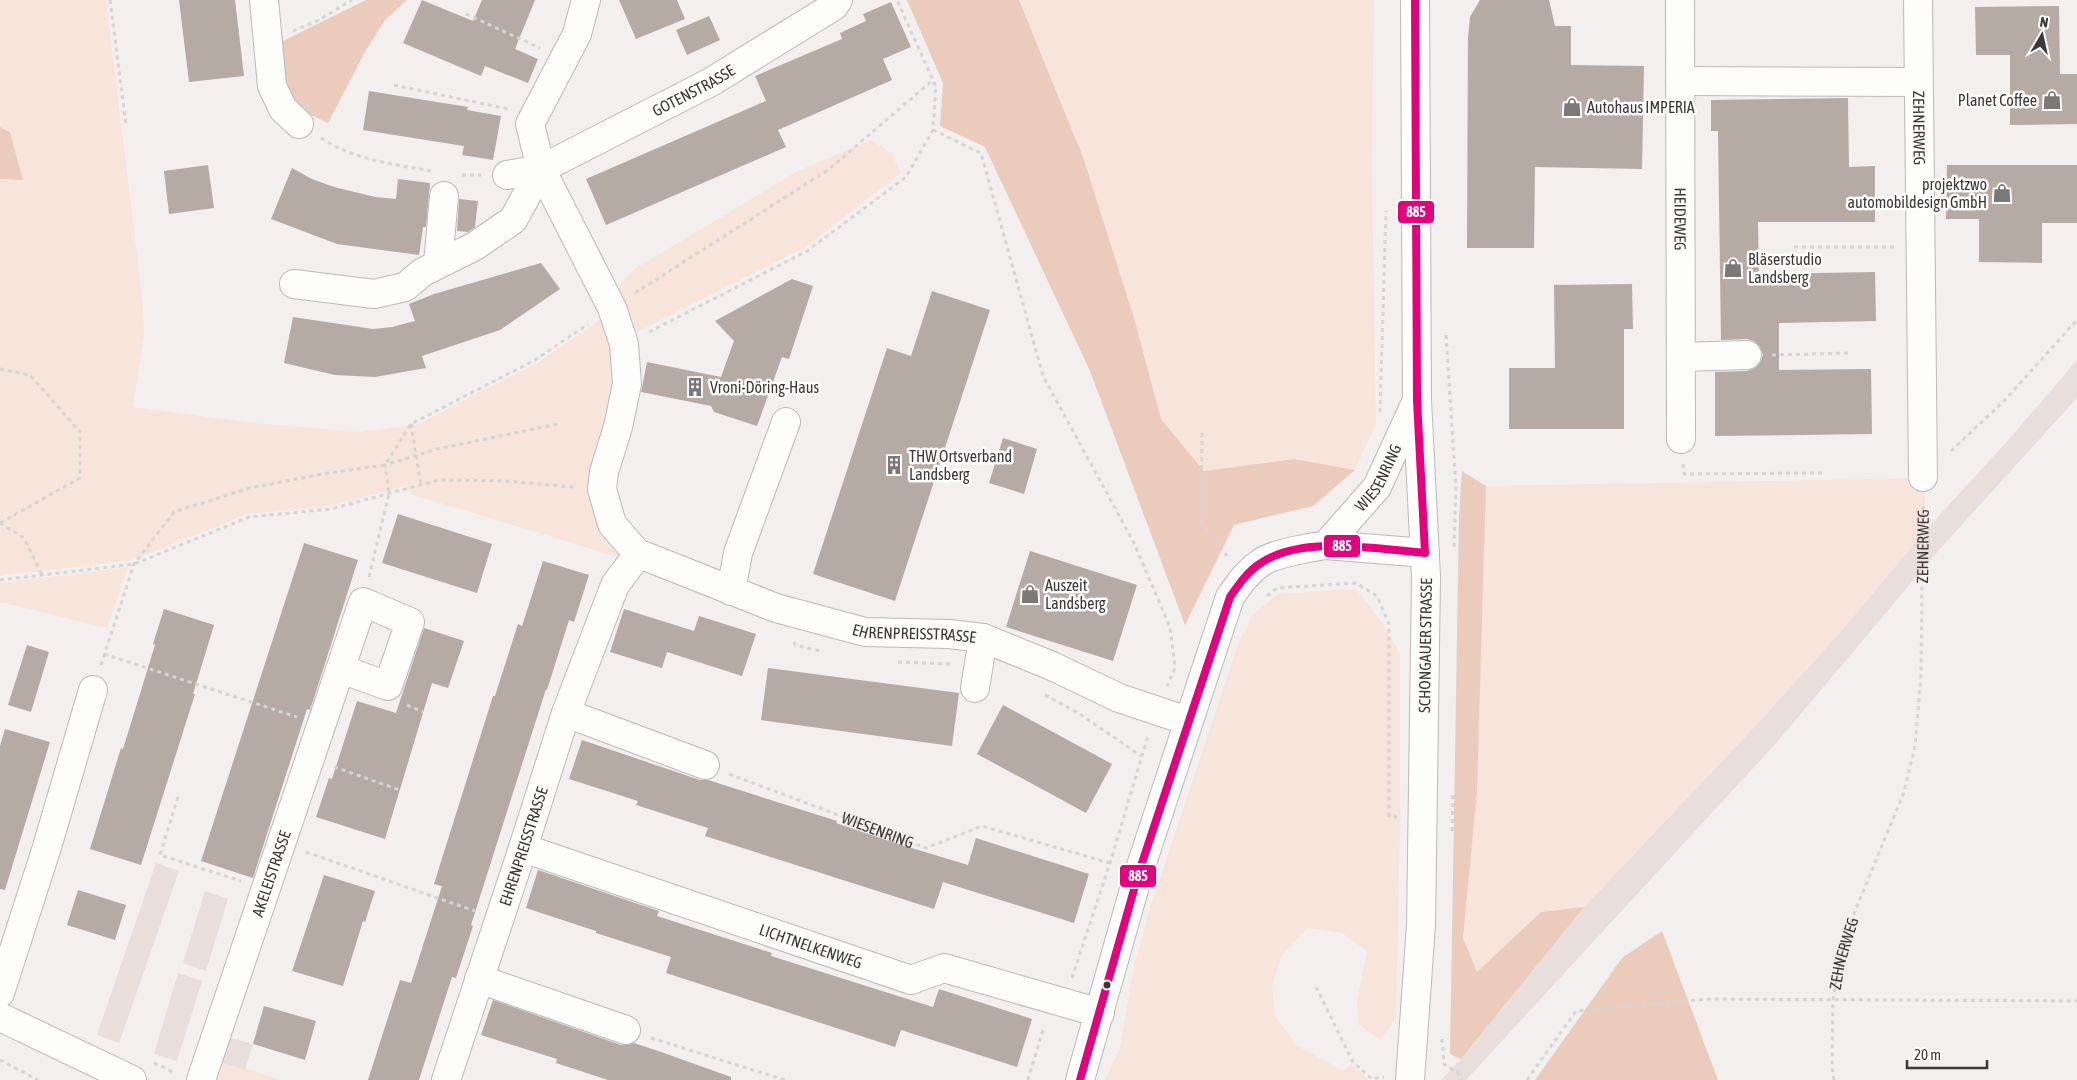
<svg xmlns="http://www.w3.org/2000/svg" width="2077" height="1080" font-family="'Asap Condensed',sans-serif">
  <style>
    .built { fill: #e8dedb }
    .green { fill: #f7e4db }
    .forest { fill: #ebcbbc }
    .building { fill: #b5aaa4 }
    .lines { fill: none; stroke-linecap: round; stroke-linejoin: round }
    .minor-casing { stroke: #bcb9b8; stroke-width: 30 }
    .major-casing { stroke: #bcb9b8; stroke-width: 30 }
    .path { stroke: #d6d5d4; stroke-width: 3; stroke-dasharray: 4 4; stroke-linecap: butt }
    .minor { stroke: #fdfdfc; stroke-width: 28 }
    .major { stroke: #fdfdfc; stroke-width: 28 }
    .bus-1-casing { stroke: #fff; stroke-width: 11 }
    .bus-1 { stroke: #e5007d; stroke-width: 8 }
    .bus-dot { fill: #3b3837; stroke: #fff; stroke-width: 2 }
    .labels { text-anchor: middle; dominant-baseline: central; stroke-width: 5; stroke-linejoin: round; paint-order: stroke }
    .street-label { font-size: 16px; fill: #3b3837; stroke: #fff }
    .poi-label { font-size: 16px; fill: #3b3837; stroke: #fff; text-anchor: start }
    .line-badge { stroke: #fff; stroke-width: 2 }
    .badge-label { font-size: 14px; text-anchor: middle; font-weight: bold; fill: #fff }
  </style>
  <rect width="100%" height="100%" fill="#f3efee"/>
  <path class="built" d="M2077 360V398L1938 551 1778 741 1466 1080H1441L1461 1059 1584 907 1759 722 1849 622 1925 531 2011 437Z
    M156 863 179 871 119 1043 97 1035Z
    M205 891 228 899 206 971 183 963Z
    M178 973 202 981 177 1061 154 1054Z
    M227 1037 253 1044 245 1070 219 1062Z"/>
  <path class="green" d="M0 0H106L143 304 144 336 133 407 247 422 359 432 416 425 535 364 609 314 619 346 606 446 624 559 411 494 406 486 330 506 249 514 132 560 0 576V179L23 180 10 132 0 127Z
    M1019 0H1374L1372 166 1376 424 1355 470 1293 459 1205 471 1161 419 1134 318 1083 157Z
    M871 140 891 153 901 173 804 248 627 337 612 294 633 270 798 171Z
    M1925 478V531L1849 622 1759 722 1584 907 1541 912 1477 972 1463 938 1477 792 1486 486Z
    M128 567 107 628 1 602 0 605V583Z
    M1356 589 1384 625 1400 654V833L1396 1018 1380 1040 1358 1024 1357 1000 1367 951 1342 933 1308 928 1282 955 1272 986 1275 1015 1296 1045 1343 1071 1352 1064 1369 1080H1105L1120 1048 1133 972 1148 914 1236 650 1242 634 1247 629 1250 617 1278 594Z
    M223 1063 245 1070 246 1068 280 1080H217Z"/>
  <path class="forest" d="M366 0H407L385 20 365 52 328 123 305 112 278 80 275 45Z
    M907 0H1019L1083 157 1134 318 1161 419 1204 471 1294 459 1355 470 1313 506 1234 525 1185 625 1090 371 985 147 940 126 943 83Z
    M0 127 10 132 23 180 0 179Z
    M1462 471 1486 486 1477 792 1463 938 1477 972 1541 912 1584 907 1461 1059 1450 1054 1459 517Z
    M1662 931 1718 1080H1535L1622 958Z"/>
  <path class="building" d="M179 0H235L244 76 189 82Z
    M422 0 473 21 482 0H535L515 49 538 59 528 83 485 66 481 76 403 43Z
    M619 0H677L685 19 636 39Z
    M1480 0H1549L1555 26H1571V65L1644 66 1642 169 1535 167 1534 248H1467L1468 38 1470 17Z
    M891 2 911 47 883 59 892 80 778 130 786 147 606 225 586 179 766 101 755 76 842 39 840 33 866 21 863 14Z
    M2059 6 2060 74H2077V124L2010 125V55H1976L1975 7Z
    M709 16 720 40 687 55 676 30Z
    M369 91 468 107 467 110 501 116 493 160 462 155 464 146 363 130Z
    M1848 98 1849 167 1875 166V222H1758L1759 274 1875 272 1876 321 1779 323V370L1871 369 1872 434 1715 436V372L1747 371 1755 368 1760 363 1763 355 1760 347 1754 341 1747 339 1721 340 1718 131H1711V100Z
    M208 165 214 208 169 214 164 171Z
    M1947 165H2077V223H2042V263L1979 262V219H1946Z
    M292 168 312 179 334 187 375 197 396 199 398 179 430 183 426 227H423L419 255 337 244 271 219Z
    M459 199 478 201 475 227 468 232 457 231Z
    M541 263 560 289 500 330 422 356 426 368 375 377 335 375 284 363 293 317 373 329 392 327 415 321 409 304 434 294Z
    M792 279 813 286 789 359 782 357 757 426 714 412 711 406 641 392 647 362 721 377 734 341 715 321Z
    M1632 284 1633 329H1624V429H1509V368H1555L1554 285Z
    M932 291 990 310 895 601 813 574 887 348 911 356Z
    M1003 438 1037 449 1024 494 989 483Z
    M398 514 492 544 477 593 382 563Z
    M304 543 358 560 313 701 310 710 307 709 253 878 201 861Z
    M1030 551 1137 585 1113 661 1006 627Z
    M543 561 589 575 574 622 569 620 547 690 546 689 471 925 473 926 456 978 452 977 419 1080H368L400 980 411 983 442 886 434 884 493 696H495L518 624 522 626Z
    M164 609 214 625 193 694H195L141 865 90 849 121 748 123 749 155 645 153 644Z
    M624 609 694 631 699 616 756 634 742 676 667 652 662 668 610 652Z
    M424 628 464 641 448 688 432 683 385 839 316 817 329 778 332 779 357 701 396 713Z
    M27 645 49 652 31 712 8 705Z
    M768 668 959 693 952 746 761 720Z
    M1003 705 1112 764 1086 813 977 754Z
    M5 729 50 742 5 890 0 889V746Z
    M582 740 700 780H708L837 821 836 823 895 843 968 865 976 838 1089 874 1074 923 943 882 934 909 705 836 708 828 636 805 638 801 569 779Z
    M538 870 659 911 657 916 772 953 771 956 933 1007 939 989 1032 1019 1017 1067 901 1030 895 1047 666 973 671 957 596 933V931L526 908Z
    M324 875 375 891 365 922 363 921 343 986 292 971Z
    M78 890 126 905 115 940 67 925Z
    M493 1000 621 1045H628L634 1043 661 1052 731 1077V1080H608L556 1063 557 1059 481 1035Z
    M264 1006 316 1021 305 1060 253 1044Z"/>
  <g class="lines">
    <g class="minor-casing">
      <g id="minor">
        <path d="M264 0 272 86 283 109 299 124"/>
        <path id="s3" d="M586 0 577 34 530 124 541 169 612 308 624 344 627 384 618 427 604 472 602 489 612 524 637 553 776 608 865 632 949 634 983 638 1052 666 1119 698 1188 721"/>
        <path id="s4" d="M1680 0 1681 439"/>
        <path id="s5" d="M1918 0 1923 477"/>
        <path d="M1680 81 1918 82"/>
        <path id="s6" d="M507 175 541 169 711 82 834 6 838 0"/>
        <path d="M438 264 444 196"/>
        <path d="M294 284 374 294 405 287 423 272 475 246 513 220 541 169"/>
        <path d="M1681 357 1747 355"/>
        <path id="s7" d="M1326 545 1377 487 1417 400"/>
        <path d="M731 591 738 553 786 422"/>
        <path d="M975 688 983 638"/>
        <path d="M566 713 705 765"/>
        <path id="s8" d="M523 848 911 980 944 968 1100 1013"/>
        <path d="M479 979 626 1030"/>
        <path d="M0 993 47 847 93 690"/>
        <path d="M0 1017 132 1080"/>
        <path id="s9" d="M201 1080 363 602 410 622 388 686 341 669"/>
        <path id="s10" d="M446 1080 523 848 566 713 615 585 633 561 637 553"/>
        <path d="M1080 1080 1139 872 1230 597C1239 584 1248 571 1262 562 1273 554 1312 547 1326 545L1425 553"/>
      </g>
    </g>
    <g class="major-casing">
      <g id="major">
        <path id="s11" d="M1410 1080 1421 925 1426 577 1417 400 1415 0"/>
      </g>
    </g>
    <g class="path">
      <path d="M110 0 126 125"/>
      <path d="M466 14 540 48"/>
      <path d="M293 31 317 21 352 0"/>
      <path d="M394 85 508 109"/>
      <path d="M933 130 981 153 1043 376 1134 543 1170 627 1175 668 1167 686"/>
      <path d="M321 138C354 160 393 164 431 171"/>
      <path d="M462 175H481"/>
      <path d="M1794 247H1895"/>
      <path d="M635 293 828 170 933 80"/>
      <path d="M649 332 807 251 906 177 933 130 936 87 897 0"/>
      <path d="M1446 335 1456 488 1454 548"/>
      <path d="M1772 355 1849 353"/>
      <path d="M0 369 30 375 80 432V478L0 523"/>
      <path d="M1380 412 1386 211"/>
      <path d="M411 424 421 485"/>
      <path d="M1202 433 1201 521 1227 556"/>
      <path d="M1951 451 2004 401 2077 320"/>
      <path d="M1683 464 1684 474 1826 473"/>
      <path d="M0 523 24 538 42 575"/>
      <path d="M369 577 389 494 385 465 437 449 558 424"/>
      <path d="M0 580 134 564 249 517 331 509 439 480 505 481 574 487"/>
      <path d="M1267 596 1277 588 1356 583 1377 596 1389 624V816L1397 817"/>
      <path d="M794 642 795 645 820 651"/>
      <path d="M104 654 297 717"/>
      <path d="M898 662 951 664"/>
      <path d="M101 665 134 564 174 512 250 488 322 474 385 465 411 424 535 360 588 324"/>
      <path d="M1045 695 1080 714 1141 756"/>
      <path d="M407 705 423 712"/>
      <path d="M334 767 400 790"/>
      <path id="s1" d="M729 774 926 848 982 826 1110 863"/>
      <path d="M178 797 160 855 241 881"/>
      <path d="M1452 831 1453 792"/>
      <path d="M306 852 475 911"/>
      <path d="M1072 978 1110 863 1148 736"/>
      <path d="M1316 987 1353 1062 1372 1079 1384 1077"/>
      <path d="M651 1038 785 1080"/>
      <path d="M1442 1039 1444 1064 1458 1073 1462 1080"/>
      <path d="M0 1060 38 1080"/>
      <path d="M154 1063 175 1073"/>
      <path d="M1028 1080 1044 1026"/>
      <path d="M1527 1080 1576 1011 1709 999 2077 1001"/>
      <path id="s2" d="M1834 1080 1832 1068 1833 1000 1839 963 1855 911 1904 792 1915 746 1921 675 1923 502"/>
    </g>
    <use href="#minor" class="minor"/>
    <use href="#major" class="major"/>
    <g class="bus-1-casing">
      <path id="bus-1" d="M1080 1080 1139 872 1230 597C1239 584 1248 571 1261 563 1303 535 1377 549 1425 553L1417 400 1415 0"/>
    </g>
    <use href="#bus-1" class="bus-1"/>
  </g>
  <defs>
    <g id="shop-bare" transform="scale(1.5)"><path d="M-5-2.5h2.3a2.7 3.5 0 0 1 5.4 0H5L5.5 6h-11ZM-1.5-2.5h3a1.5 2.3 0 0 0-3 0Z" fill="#7b7877" stroke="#fff" stroke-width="2.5" paint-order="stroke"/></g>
    <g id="building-bare" transform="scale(1.5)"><path d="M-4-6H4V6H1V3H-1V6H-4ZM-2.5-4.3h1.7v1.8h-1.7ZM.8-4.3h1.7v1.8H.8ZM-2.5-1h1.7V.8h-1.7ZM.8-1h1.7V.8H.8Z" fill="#7b7877" stroke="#fff" stroke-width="2.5" paint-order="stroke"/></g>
  </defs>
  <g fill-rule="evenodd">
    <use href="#shop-bare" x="2052" y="100"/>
    <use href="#shop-bare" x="1572" y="107"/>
    <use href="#shop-bare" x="2002" y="193"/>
    <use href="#shop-bare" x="1733" y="268"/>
    <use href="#building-bare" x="695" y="387"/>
    <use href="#building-bare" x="894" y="465"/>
    <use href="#shop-bare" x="1030" y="594"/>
  </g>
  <circle class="bus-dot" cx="1107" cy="985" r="4.5"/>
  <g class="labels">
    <g class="street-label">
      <text stroke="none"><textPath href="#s6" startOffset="206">GOTENSTRASSE</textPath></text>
      <text stroke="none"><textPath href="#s5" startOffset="128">ZEHNERWEG</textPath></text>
      <text stroke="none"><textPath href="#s4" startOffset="219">HEIDEWEG</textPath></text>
      <text stroke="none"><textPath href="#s7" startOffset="86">WIESENRING</textPath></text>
      <text stroke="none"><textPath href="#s2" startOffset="548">ZEHNERWEG</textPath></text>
      <text stroke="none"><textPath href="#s3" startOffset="891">EHRENPREISSTRASSE</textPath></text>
      <text stroke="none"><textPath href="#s11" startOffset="435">SCHONGAUER STRASSE</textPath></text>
      <text stroke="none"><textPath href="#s1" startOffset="159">WIESENRING</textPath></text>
      <text stroke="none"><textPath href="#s10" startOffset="246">EHRENPREISSTRASSE</textPath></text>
      <text stroke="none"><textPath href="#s9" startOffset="218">AKELEISTRASSE</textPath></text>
      <text stroke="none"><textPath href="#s8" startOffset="304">LICHTNELKENWEG</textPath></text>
      <text stroke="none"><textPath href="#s2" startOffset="128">ZEHNERWEG</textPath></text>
    </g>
    <g class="poi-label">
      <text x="2037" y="100" text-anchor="end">Planet Coffee</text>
      <text x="1587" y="107">Autohaus IMPERIA</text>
      <text x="1987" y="184" text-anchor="end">projektzwo<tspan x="1987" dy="18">automobildesign GmbH</tspan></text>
      <text x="1748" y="259">Bläserstudio<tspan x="1748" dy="18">Landsberg</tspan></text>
      <text x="710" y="387">Vroni-Döring-Haus</text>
      <text x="909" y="456">THW Ortsverband<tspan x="909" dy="18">Landsberg</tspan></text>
      <text x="1045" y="585">Auszeit<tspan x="1045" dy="18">Landsberg</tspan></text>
    </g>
  </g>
  <g class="line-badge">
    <rect x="1397" y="200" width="38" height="24" rx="5" fill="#e5007d"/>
    <rect x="1323" y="534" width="38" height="24" rx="5" fill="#e5007d"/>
    <rect x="1119" y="864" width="38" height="24" rx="5" fill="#e5007d"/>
  </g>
  <g class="badge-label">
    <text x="1416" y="217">885</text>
    <text x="1342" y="551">885</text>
    <text x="1138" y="881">885</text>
  </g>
  <g transform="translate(2042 35) rotate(9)" stroke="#ffffff" stroke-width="4" paint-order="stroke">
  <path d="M0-4L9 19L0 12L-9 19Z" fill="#3b3837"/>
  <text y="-8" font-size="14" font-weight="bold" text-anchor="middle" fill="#3b3837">N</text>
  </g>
  <path d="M1907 1060v8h80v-8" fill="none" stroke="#3b3837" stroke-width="2.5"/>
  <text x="1914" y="1060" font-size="15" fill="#3b3837" stroke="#ffffff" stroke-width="4" paint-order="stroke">20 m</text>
</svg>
